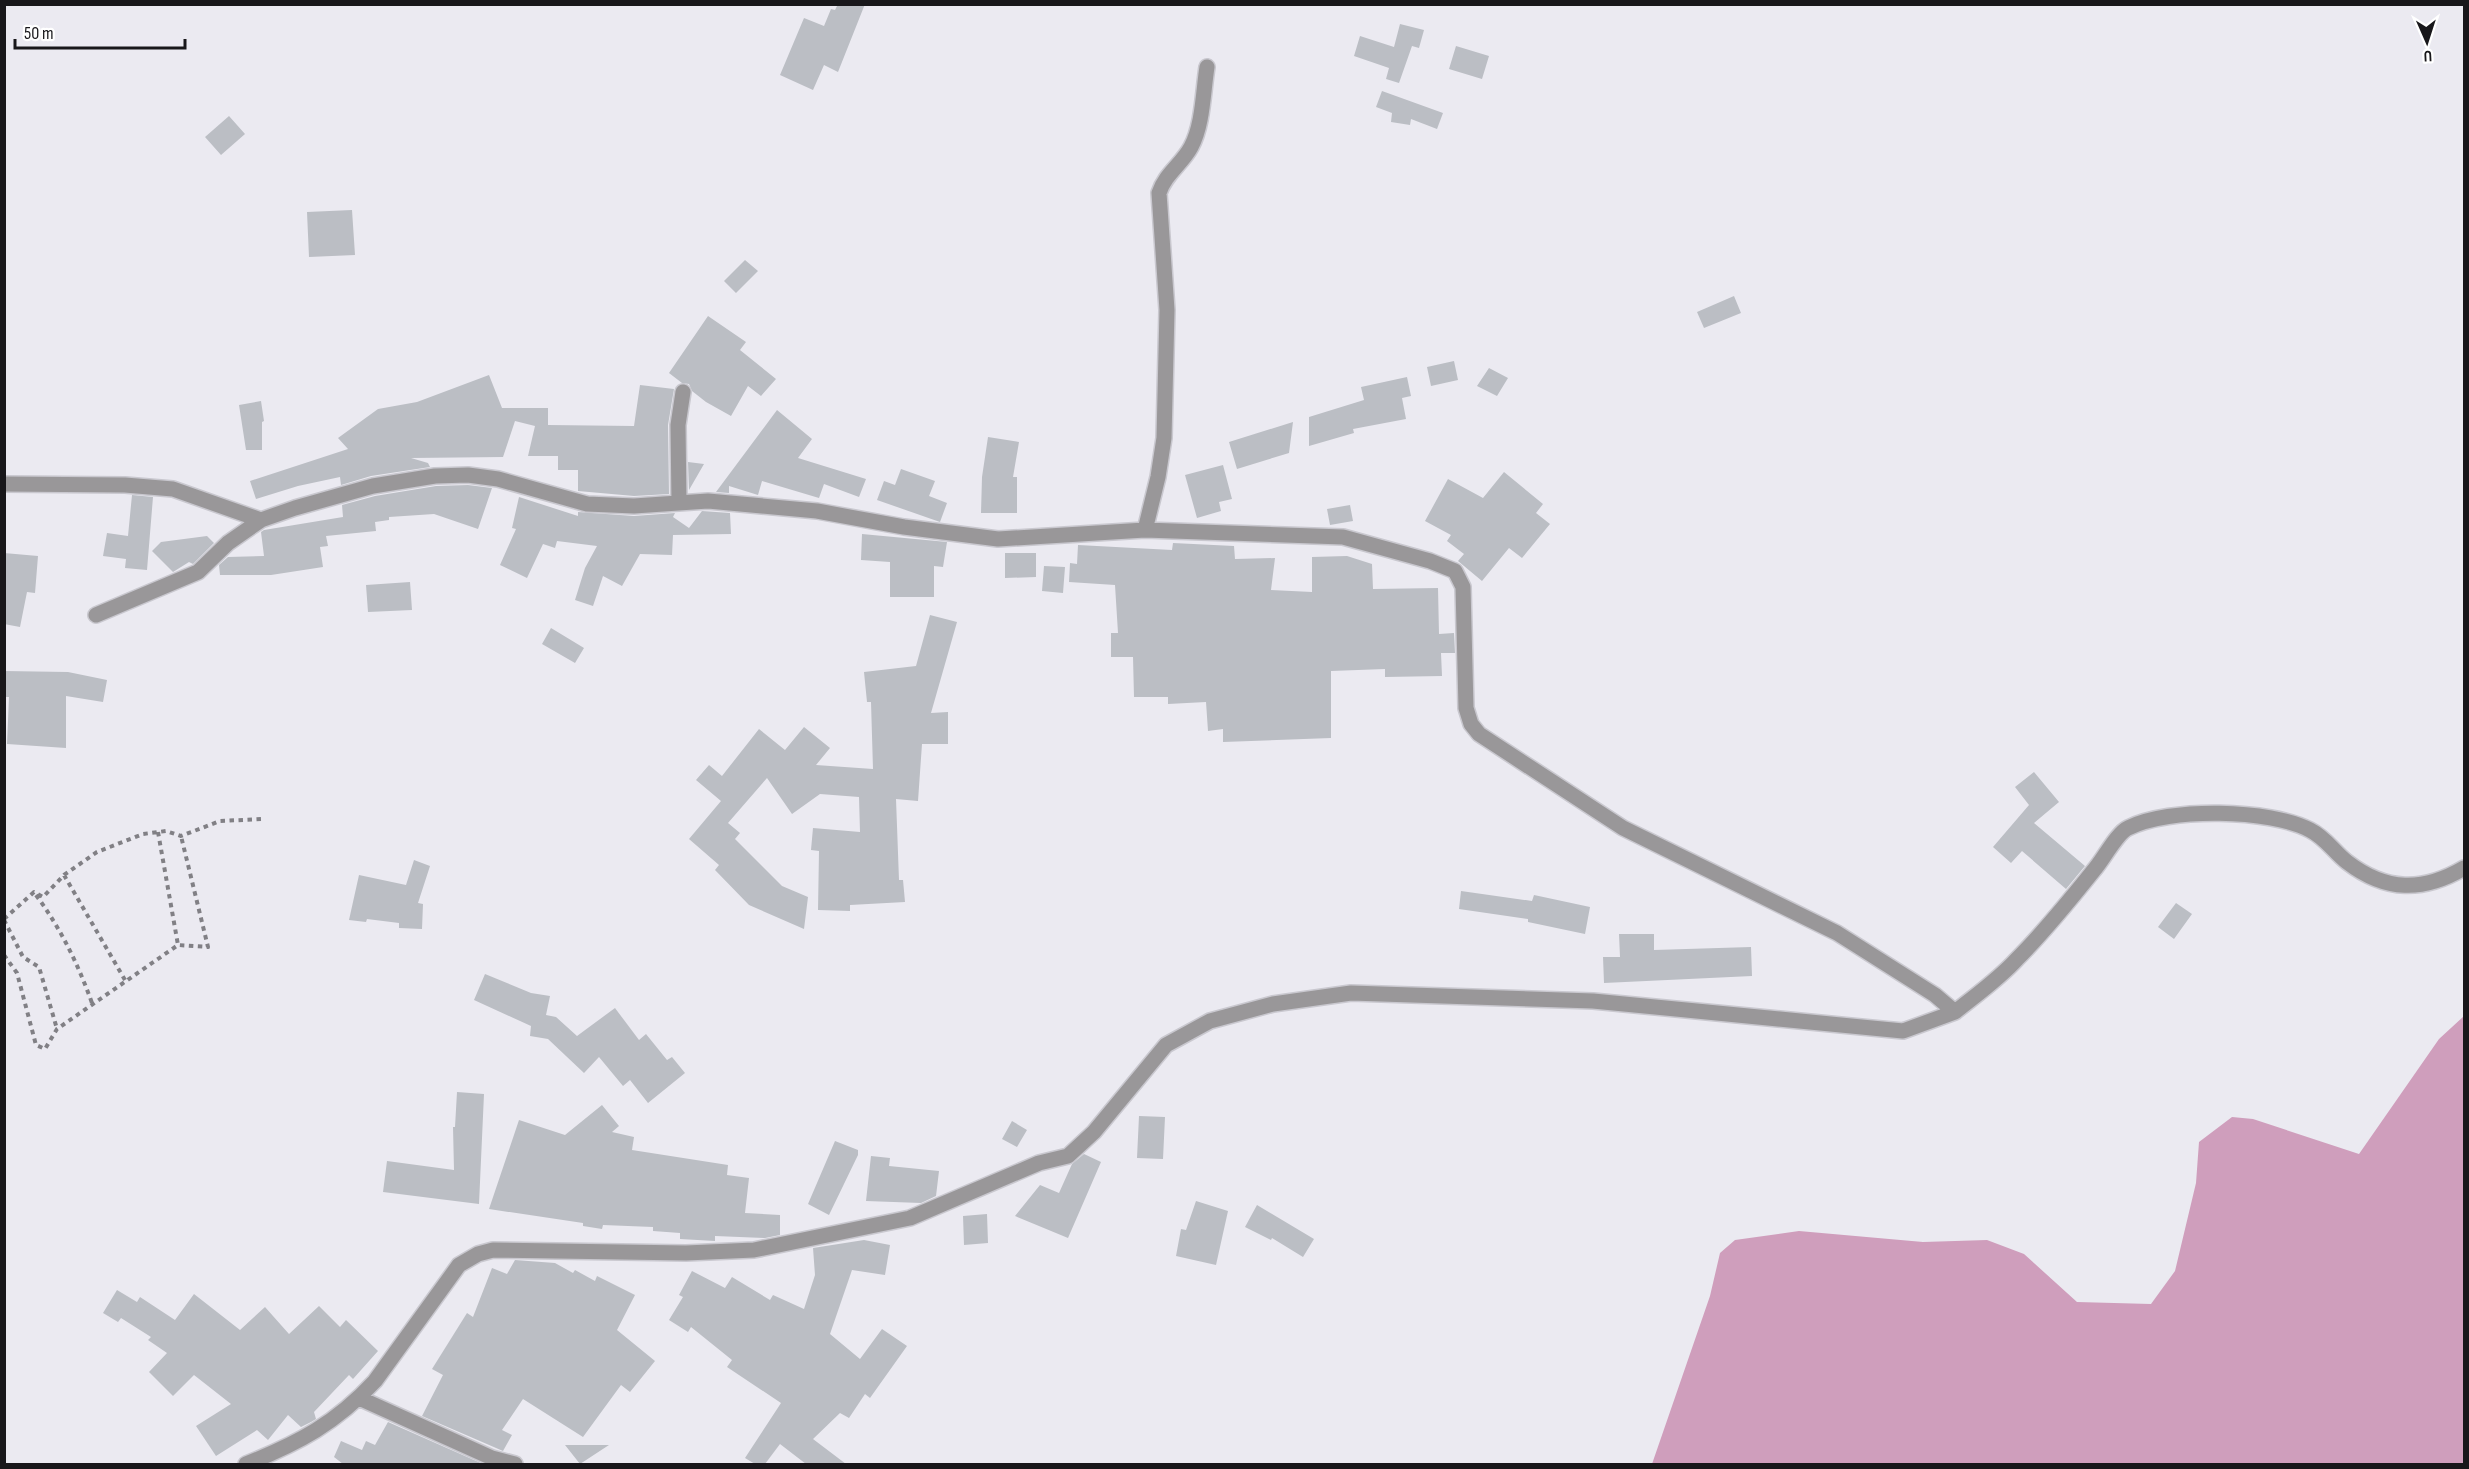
<svg xmlns="http://www.w3.org/2000/svg" width="2469" height="1469" font-family="'Sofia Sans Condensed',sans-serif">
  <style>
    .forest { fill: #cf9ebc }
    .building { fill: #bbbec4 }
    .lines { fill: none; stroke-linecap: round; stroke-linejoin: round }
    .minor-casing { stroke: #c9c8cf; stroke-width: 18 }
    .path { stroke: #818085; stroke-width: 4; stroke-dasharray: 4.5 4.5; stroke-linecap: butt }
    .minor { stroke: #999799; stroke-width: 15 }
  </style>
  <rect width="100%" height="100%" fill="#ebeaf1"/>
  <path class="forest" d="M2464 1016V1464H1652L1710 1296 1720 1253 1735 1240 1799 1231 1923 1242 1987 1240 2024 1254 2077 1302 2151 1304 2175 1271 2196 1183 2199 1142 2232 1117 2253 1119 2359 1154 2439 1039Z"/>
  <path class="building" d="M838 4H865L838 72 824 65 813 90 780 75 804 18 824 26 831 9 835 10Z
    M1400 24 1424 30 1419 48 1412 46 1399 83 1386 79 1389 68 1354 56 1360 36 1394 47Z
    M1456 46 1489 56 1482 79 1449 69Z
    M1382 91 1443 113 1437 129 1411 119 1410 125 1391 122 1392 113 1376 107Z
    M229 116 245 134 221 155 205 137Z
    M352 210 355 255 309 257 307 212Z
    M745 260 758 271 736 293 724 281Z
    M1734 296 1741 313 1704 328 1697 312Z
    M708 316 746 342 740 350 776 379 761 396 748 386 731 416 706 402 692 391 689 384 682 383 669 373Z
    M1454 361 1458 380 1431 386 1427 367Z
    M1489 368 1508 378 1497 396 1477 386Z
    M489 375 502 408H548V425L634 426 640 385 674 389 668 425 669 494 634 496 578 491V470H558V456H528L535 426 515 421 503 457 411 458 428 463 430 467 371 476 341 485 340 477 298 486 256 499 250 481 348 449 338 438 378 409 417 402Z
    M1407 377 1411 396 1402 398 1406 419 1353 429 1354 433 1309 446V417L1364 400 1361 387Z
    M261 401 264 421 262 422V450H246L239 405Z
    M777 410 812 439 798 458 866 479 859 497 824 484 819 498 762 481 758 495 729 486V493L716 492Z
    M1293 422 1289 453 1237 469 1229 442Z
    M988 437 1019 442 1013 477H1017V513H981L982 477Z
    M688 462 704 464 689 490Z
    M1223 465 1232 499 1219 502 1221 511 1197 518 1185 475Z
    M901 469 935 481 929 496 947 503 940 522 877 500 884 481 895 485Z
    M1504 472 1543 504 1536 513 1550 524 1522 558 1509 548 1482 581 1458 561 1464 554 1447 541 1451 535 1425 521 1448 479 1483 498Z
    M468 485 492 488 478 529 434 514 389 517V520L375 522 376 531 326 536 328 546 320 547 323 567 271 575H220L219 565 228 557 264 556 261 532 264 530 343 517 342 505 375 496 436 486Z
    M132 495 153 497 147 570 125 568 126 559 103 556 107 533 128 536Z
    M519 497 578 516V512L634 516 675 513 673 517 689 528 702 511 730 513 731 534 673 535 672 555 640 554 622 586 603 576 593 606 575 600 585 568 597 546 557 541 555 548 543 544 527 578 500 565 516 529 512 528Z
    M1350 505 1353 521 1330 525 1327 509Z
    M862 534 947 542 943 567 934 566V597H890V562L861 560Z
    M207 536 214 543 193 564 189 562 173 572 152 551 161 542Z
    M1173 543 1234 546 1235 559 1275 558 1271 590 1312 592V557L1347 556 1372 564 1373 589 1438 588 1439 634 1454 633 1455 653H1441L1442 676 1385 677V669L1331 671V738L1223 742V729L1208 731 1206 702 1168 704V697H1134L1133 657H1111V633H1118L1115 585 1069 582 1070 563 1077 564 1078 545 1172 550Z
    M4 553 38 556 35 593 27 592 20 627 4 624Z
    M1005 553H1036V577L1005 578Z
    M1044 566 1065 567 1063 593 1042 591Z
    M410 582 412 610 368 612 366 585Z
    M930 615 957 622 931 713 948 712V744H922L918 801 896 799 899 880H903L905 902 850 905V911L818 910 819 851 811 850 813 828 860 832 859 797 820 794 792 814 767 778 728 823 740 833 735 839 782 886 808 897 804 929 749 905 715 870 719 865 689 839 721 801 696 780 709 765 722 776 759 729 785 750 804 727 830 748 816 765 873 769 871 702H867L864 672 916 666Z
    M551 628 584 648 575 663 542 644Z
    M4 671 68 672 107 680 103 702 66 696V748L7 744 9 697H4Z
    M2034 772 2059 802 2034 823 2085 866 2066 889 2022 851 2011 863 1993 847 2029 805 2015 787Z
    M414 860 430 866 418 903 423 904 422 929 399 928V923L367 919 366 922 349 920 359 875 406 885Z
    M1461 891 1532 901 1534 895 1590 907 1585 934 1528 922V919L1459 909Z
    M2176 903 2192 914 2174 939 2158 927Z
    M1619 934H1654V950L1751 947 1752 976 1604 983 1603 957H1620Z
    M485 974 531 993 550 996 546 1015 556 1017 577 1036 615 1008 639 1040 646 1034 667 1060 672 1057 685 1073 648 1103 630 1080 623 1086 599 1057 584 1073 548 1039 530 1036 531 1026 474 1000Z
    M457 1092 484 1094 479 1204 383 1192 387 1161 454 1170 453 1127H455Z
    M602 1105 619 1126 612 1132 634 1137 632 1150 728 1165 727 1175 749 1178 745 1213 780 1215V1235L765 1238 715 1236V1241L680 1239V1233L653 1231V1227L603 1225 602 1229 583 1226V1223L489 1209 519 1120 565 1135Z
    M1139 1116 1165 1117 1163 1159 1137 1158Z
    M1012 1121 1027 1130 1017 1147 1002 1139Z
    M835 1141 858 1150V1155L829 1215 808 1204Z
    M1084 1154 1101 1162 1068 1238 1015 1216 1040 1185 1059 1193 1072 1164Z
    M871 1156 890 1158 889 1166 939 1171 936 1196 921 1203 866 1201Z
    M1196 1201 1228 1211 1216 1265 1176 1256 1181 1229 1186 1230Z
    M1257 1205 1314 1239 1303 1257 1272 1238 1271 1240 1245 1227Z
    M987 1214 988 1243 964 1245 963 1216Z
    M864 1240 890 1245 885 1275 852 1270 830 1334 860 1359 882 1329 907 1346 870 1398 865 1394 849 1418 840 1413 813 1439 846 1464H806L780 1444 765 1464H755L745 1458 781 1403 727 1367 732 1360 691 1327 688 1332 669 1320 683 1297 679 1295 692 1271 725 1288 732 1277 770 1300 773 1295 804 1309 815 1275 813 1248Z
    M515 1260 555 1263 573 1273 575 1270 595 1281 597 1276 635 1295 617 1330 655 1361 630 1392 621 1385 583 1437 523 1399 502 1430 512 1435 503 1451 422 1416 443 1375 432 1369 467 1313 473 1317 492 1268 507 1274Z
    M117 1290 137 1302 140 1297 175 1320 194 1294 240 1330 265 1307 289 1334 319 1306 340 1327 346 1320 378 1351 353 1379 349 1375 314 1412 316 1419 311 1422 301 1427 288 1415 268 1440 257 1430 216 1456 196 1426 231 1404 194 1375 173 1396 149 1372 167 1353 148 1340 151 1337 121 1318 118 1322 103 1313Z
    M388 1422 483 1464H343L334 1457 341 1441 362 1450 366 1441 375 1445Z
    M565 1445H609L580 1464Z"/>
  <g class="lines">
    <g class="minor-casing">
      <path id="minor" d="M4 484 125 485 173 489 261 520
        M679 503 678 425 683 392
        M1145 530 1158 477 1164 438 1167 310 1159 193C1165 174 1182 164 1191 147 1203 125 1203 92 1207 67
        M96 615 198 572 228 543 261 520 295 508 373 486 435 476 468 475 498 479 587 504 634 506 708 501 817 511 904 527 998 539 1145 530 1343 537 1430 561 1455 571 1463 587 1466 708 1471 724 1479 734 1623 828 1837 933 1935 995 1955 1012C1976 995 1999 979 2017 959 2044 932 2070 900 2094 870 2103 860 2117 833 2128 828 2169 807 2270 809 2310 830 2326 838 2334 852 2347 862 2386 892 2423 892 2464 868
        M359 1398 492 1458 515 1464
        M246 1464C299 1443 336 1423 375 1381L459 1265 478 1254 493 1250 686 1253 754 1250 910 1218 1039 1163 1068 1156 1094 1132 1166 1045 1210 1021 1273 1004 1351 993 1593 1001 1903 1031 1955 1012"/>
    </g>
    <path class="path" d="M158 832 178 945
      M64 875 125 980
      M36 895C61 929 78 964 92 1003
      M4 919 34 892 43 897 64 875 97 852 143 834 166 831 181 836 220 821 263 819
      M4 920 23 957 39 967 57 1029
      M4 955 17 973 36 1045 45 1049 57 1029 178 945 208 947 181 836"/>
    <use href="#minor" class="minor"/>
  </g>
  <rect width="2469" height="1469" fill="none" stroke="#18171a" stroke-width="12"/>
  <g transform="translate(2427 42) rotate(177)" stroke="#ffffff" stroke-width="4.5" paint-order="stroke">
  <path d="M0-4.5L10 22L0 15L-10 22Z" fill="#18171a"/>
  <text y="-9" font-size="16" font-weight="bold" text-anchor="middle" fill="#18171a">U</text>
  </g>
  <path d="M15 39v9h170v-9" fill="none" stroke="#18171a" stroke-width="3"/>
  <text x="24" y="39" font-size="18" fill="#18171a" stroke="#ffffff" stroke-width="4.5" paint-order="stroke">50 m</text>
</svg>
